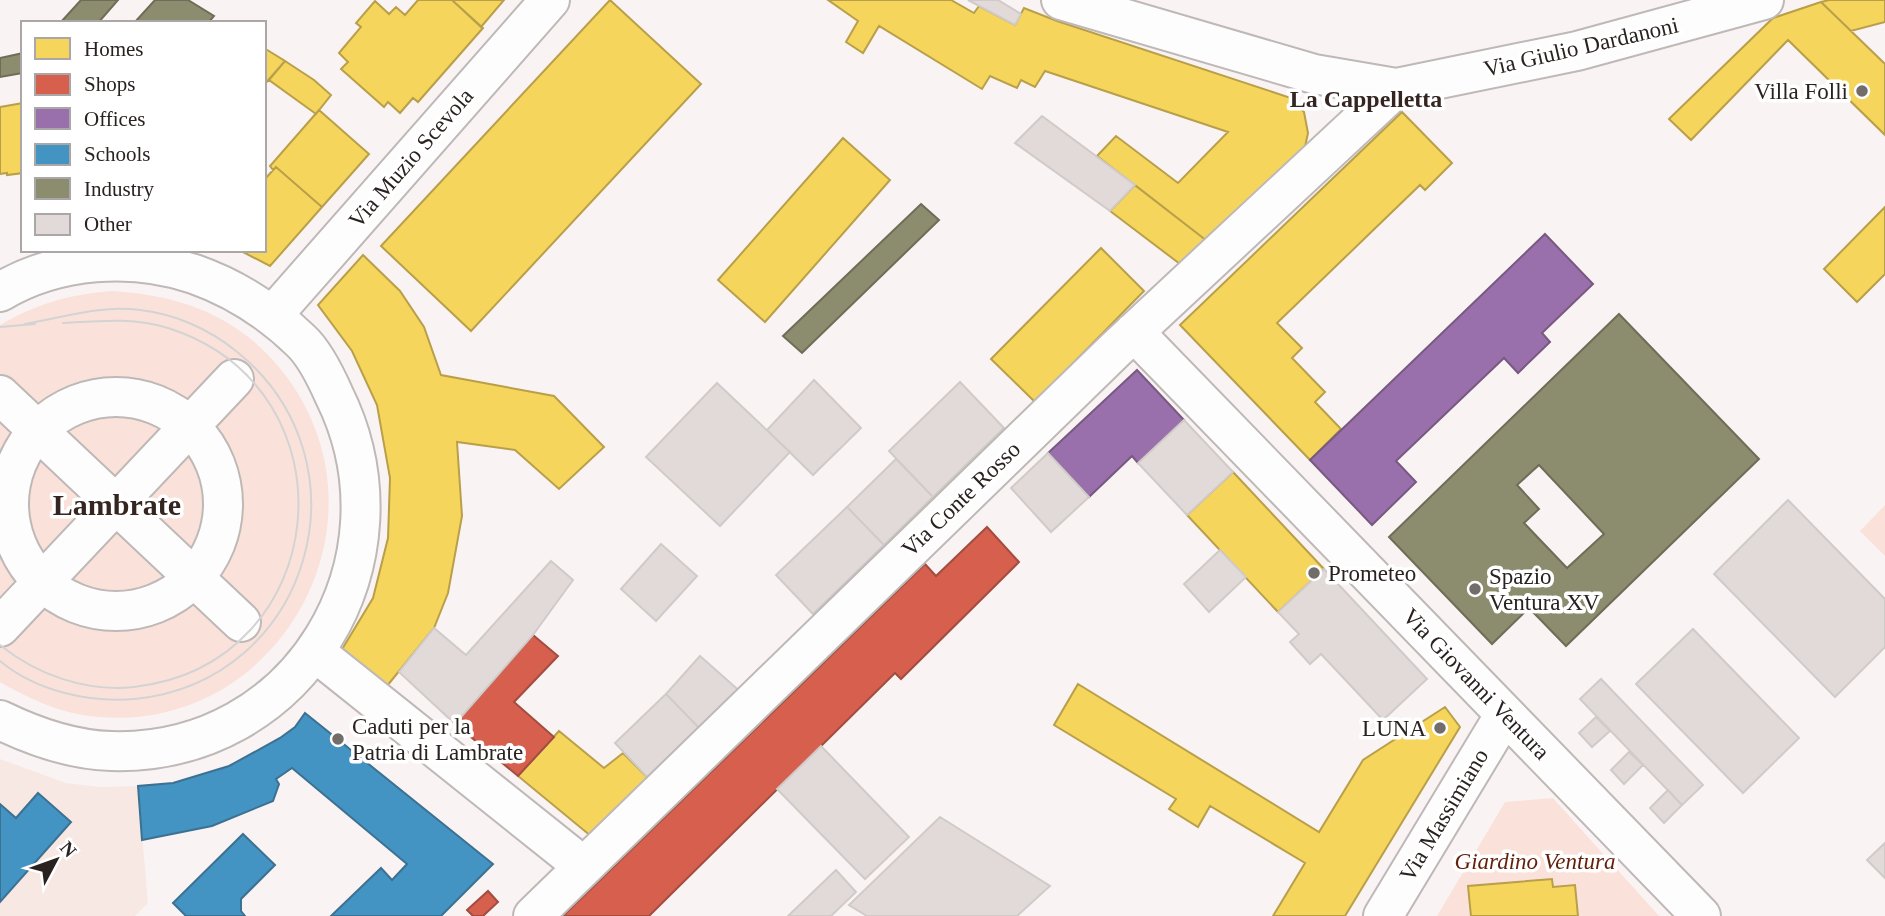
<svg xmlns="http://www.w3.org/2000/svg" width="1885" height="916" font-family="'Times New Roman',serif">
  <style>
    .built { fill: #f8e8e3 }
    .green { fill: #fae2db }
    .homes { fill: #f6d55c; stroke: #b99f4a; stroke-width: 2 }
    .shops { fill: #d6604d; stroke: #a24d40; stroke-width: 2 }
    .offices { fill: #9970ab; stroke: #785981; stroke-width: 2 }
    .schools { fill: #4393c3; stroke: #3c7192; stroke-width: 2 }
    .industry { fill: #8c8c6e; stroke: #6f6c57; stroke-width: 2; fill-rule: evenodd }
    .building { fill: #e1dad9; stroke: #d0cac8; stroke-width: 2 }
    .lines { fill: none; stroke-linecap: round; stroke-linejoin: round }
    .minor-casing { stroke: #beb8b6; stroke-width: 42 }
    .minor { stroke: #fefdfd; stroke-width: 38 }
    .tram { stroke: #d4d3d3; stroke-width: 2 }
    .poi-dot { fill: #726c6a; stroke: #fff; stroke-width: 2.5 }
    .labels { text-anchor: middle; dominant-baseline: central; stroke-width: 7; stroke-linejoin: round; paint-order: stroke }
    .street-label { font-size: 23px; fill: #2a2220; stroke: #fff }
    .poi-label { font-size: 23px; fill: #2a2220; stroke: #fff; text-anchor: start }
    .park-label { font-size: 23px; font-style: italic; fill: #621f0a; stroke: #fff }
    .neighbourhood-label { font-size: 24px; font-weight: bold; fill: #352520; stroke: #fff }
    .district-label { font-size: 30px; font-weight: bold; fill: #352520; stroke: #fff }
  </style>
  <rect width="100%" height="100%" fill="#f9f4f3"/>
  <path class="built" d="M0 759 66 783 100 787 138 786 148 903 135 916H0Z"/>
  <path class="green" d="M112 291C181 295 239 316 283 372 400 521 277 740 89 716 57 712 28 698 0 682V325C36 304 70 294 112 291Z
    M1885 505V556L1860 531Z
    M1553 798 1659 916H1437L1505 802Z"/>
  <path class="homes" d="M418 0H452L483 28 418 102 413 98 400 113 388 102 384 107 341 69 348 62 339 53 361 27 356 23 375 1 389 14 396 7 405 15Z
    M452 0H504L481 27Z
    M610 0 701 84 471 331 381 246Z
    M828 0H951L974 13 979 6 1015 25 1024 8 1057 21 1291 98 1304 112 1308 133 1305 147 1207 241 1097 156 1116 136 1178 183 1228 132 1045 71 1035 87 1021 80 1017 88 990 76 982 89 879 26 863 53 846 42 858 21Z
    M1829 0H1885V22L1851 31 1821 2Z
    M1821 2 1885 64V135L1788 40 1691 140 1669 119 1773 18Z
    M264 48 285 61 264 85Z
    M285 61 314 80 331 95 316 114 269 80Z
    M23 103V173L7 175V173L0 174V107Z
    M319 110 369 154 322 207 276 167 273 170 270 166Z
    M1402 112 1452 163 1425 190 1420 185 1277 323 1302 348 1292 358 1325 392 1315 402 1341 429 1310 460 1180 325Z
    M843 138 890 180 765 322 718 280Z
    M276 167 322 207 270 266 239 250H264V180Z
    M1135 185 1207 241 1180 264 1110 211Z
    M1885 207V274L1857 302 1824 269Z
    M1101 248 1144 291 1035 402 991 359Z
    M363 255 400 291 424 327 441 375 554 396 604 447 559 489 515 450 457 442 462 516 448 593 434 628 387 686 341 651 373 598 388 538 390 478 377 405 352 351 318 305Z
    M1233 472 1324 569 1278 612 1187 515Z
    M1078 684 1319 832 1363 760 1445 707 1460 727 1345 916H1273L1305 863 1210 806 1198 827 1169 809 1176 799 1054 725Z
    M559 731 604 768 623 753 651 781 592 837 518 776Z
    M1552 879 1553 887 1575 885 1578 916H1471L1468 886Z"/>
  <path class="shops" d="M987 527 1019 562 901 679 895 673 649 916H563L925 564 936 576Z
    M533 635 558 656 514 702 554 737 518 776 455 724Z
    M488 891 498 902 483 916H473L467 910Z"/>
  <path class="offices" d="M1545 234 1593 284 1542 333 1550 342 1518 373 1504 358 1396 461 1416 482 1372 525 1310 460Z
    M1137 370 1184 420 1138 463 1132 456 1089 497 1048 453Z"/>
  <path class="schools" d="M305 713 493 864 441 916H331L381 868 392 880 407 864 292 768 276 779 279 784 273 801 212 826 142 840 138 786 173 783 229 766 280 738 295 727Z
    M38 793 71 822 0 902V804L16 818Z
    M243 834 275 865 241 899V911L245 916H186L173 903Z"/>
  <path class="industry" d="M81 0H118L98 23H60Z
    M155 0H188L214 16 208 23H134Z
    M23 53V73L0 77V58Z
    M921 204 939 220 802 353 783 336Z
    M1619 314 1759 459 1566 646 1529 608 1492 644 1389 537ZM1539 465 1604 534 1567 568 1524 523 1539 509 1517 485Z"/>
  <path class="building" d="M968 0H998L1021 14 1015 25Z
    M1042 116 1135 185 1110 211 1015 143Z
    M814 380 861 428 813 475 767 430Z
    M960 382 1004 428 933 497 889 451Z
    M717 383 790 452 720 526 646 457Z
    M1184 420 1233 472 1187 515 1138 463Z
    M1048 453 1089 497 1051 532 1011 488Z
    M896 459 933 497 884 545 847 507Z
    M1788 500 1885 599V647L1835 697 1714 574Z
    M847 507 884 545 813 614 776 575Z
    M661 544 697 576 656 621 621 589Z
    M1220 550 1246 577 1209 612 1184 584Z
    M551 561 573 580 533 635 455 724 399 672 434 628 466 655Z
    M1324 569 1427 679 1383 720 1321 654 1310 664 1290 642 1299 634 1278 612Z
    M1693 629 1799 738 1743 793 1636 684Z
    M700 656 743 694 704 733 666 694Z
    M1601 679 1703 785 1682 805 1580 699Z
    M666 694 704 733 651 781 615 743Z
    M1596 717 1610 731 1592 747 1579 733Z
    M821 746 909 837 865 879 777 789Z
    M1629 752 1643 765 1624 784 1611 770Z
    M1668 790 1682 805 1664 823 1650 808Z
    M940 817 1050 886 1017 916H867L849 905Z
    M1885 843V878L1867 860Z
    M836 870 856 892 831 916H788Z"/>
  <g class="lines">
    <g class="minor-casing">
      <path id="minor" d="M1061 0 1314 74 1396 88 1577 51 1764 0
        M0 292C57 258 132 253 194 274 234 288 270 311 301 341 315 354 326 377 334 395 416 560 299 757 111 751 72 750 35 737 0 720
        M272 316 550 0
        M1134 332 1701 916
        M0 395 241 622
        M9 504a107 107 0 1 1 214 0a107 107 0 1 1-214 0Z
        M0 627 234 379
        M315 652 583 866
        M533 916 1116 349 1396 88
        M1383 916 1505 714"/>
    </g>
    <use href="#minor" class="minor"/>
    <path class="tram" d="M0 327 35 324
      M0 645C37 675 86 692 134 687 334 664 359 389 168 328 134 317 98 321 63 323
      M0 661C36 691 89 703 135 699 311 681 374 461 236 351 209 329 175 314 140 310 100 305 64 317 25 324"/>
  </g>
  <g class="poi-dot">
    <circle cx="1862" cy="91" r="7"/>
    <circle cx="1314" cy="573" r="7"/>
    <circle cx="1475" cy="589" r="7"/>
    <circle cx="1440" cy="728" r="7"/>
    <circle cx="338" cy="739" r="7"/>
  </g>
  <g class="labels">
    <g class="street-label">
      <text transform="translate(1581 47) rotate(-13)">Via Giulio Dardanoni</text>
      <text transform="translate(411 158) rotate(-49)">Via Muzio Scevola</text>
      <text transform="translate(961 499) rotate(-44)">Via Conte Rosso</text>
      <text transform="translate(1476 684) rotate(46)">Via Giovanni Ventura</text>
      <text transform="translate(1444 815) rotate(-59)">Via Massimiano</text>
    </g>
    <g class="poi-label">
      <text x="1848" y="91" text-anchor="end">Villa Folli</text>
      <text x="1328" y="573">Prometeo</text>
      <text x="1489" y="576">Spazio<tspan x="1489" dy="26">Ventura XV</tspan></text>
      <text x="352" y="726">Caduti per la<tspan x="352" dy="26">Patria di Lambrate</tspan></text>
      <text x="1426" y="728" text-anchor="end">LUNA</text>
    </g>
    <g class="park-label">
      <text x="1535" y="861">Giardino Ventura</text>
    </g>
    <g class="neighbourhood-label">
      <text x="1366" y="99">La Cappelletta</text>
    </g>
    <g class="district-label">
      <text x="117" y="504">Lambrate</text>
    </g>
  </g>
  <rect x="21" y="21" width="245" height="231" fill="#ffffff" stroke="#aaa7a6" stroke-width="2"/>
  <rect x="35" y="38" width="35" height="21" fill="#f6d55c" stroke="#aaa7a6" stroke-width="2"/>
  <text x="84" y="56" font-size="21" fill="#2a2220">Homes</text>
  <rect x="35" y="74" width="35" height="21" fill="#d6604d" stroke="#aaa7a6" stroke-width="2"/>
  <text x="84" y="91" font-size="21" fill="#2a2220">Shops</text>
  <rect x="35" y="108" width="35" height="21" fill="#9970ab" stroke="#aaa7a6" stroke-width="2"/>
  <text x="84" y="126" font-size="21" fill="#2a2220">Offices</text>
  <rect x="35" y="144" width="35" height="21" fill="#4393c3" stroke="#aaa7a6" stroke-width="2"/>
  <text x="84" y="161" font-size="21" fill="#2a2220">Schools</text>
  <rect x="35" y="178" width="35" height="21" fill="#8c8c6e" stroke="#aaa7a6" stroke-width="2"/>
  <text x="84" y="196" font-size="21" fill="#2a2220">Industry</text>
  <rect x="35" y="214" width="35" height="21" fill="#e1dad9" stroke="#aaa7a6" stroke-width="2"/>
  <text x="84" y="231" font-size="21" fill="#2a2220">Other</text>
  <g transform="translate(56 860) rotate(49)" stroke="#ffffff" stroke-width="5" paint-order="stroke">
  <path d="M0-5L12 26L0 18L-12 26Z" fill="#2a2220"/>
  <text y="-10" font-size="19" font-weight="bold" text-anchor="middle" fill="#2a2220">N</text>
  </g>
</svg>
